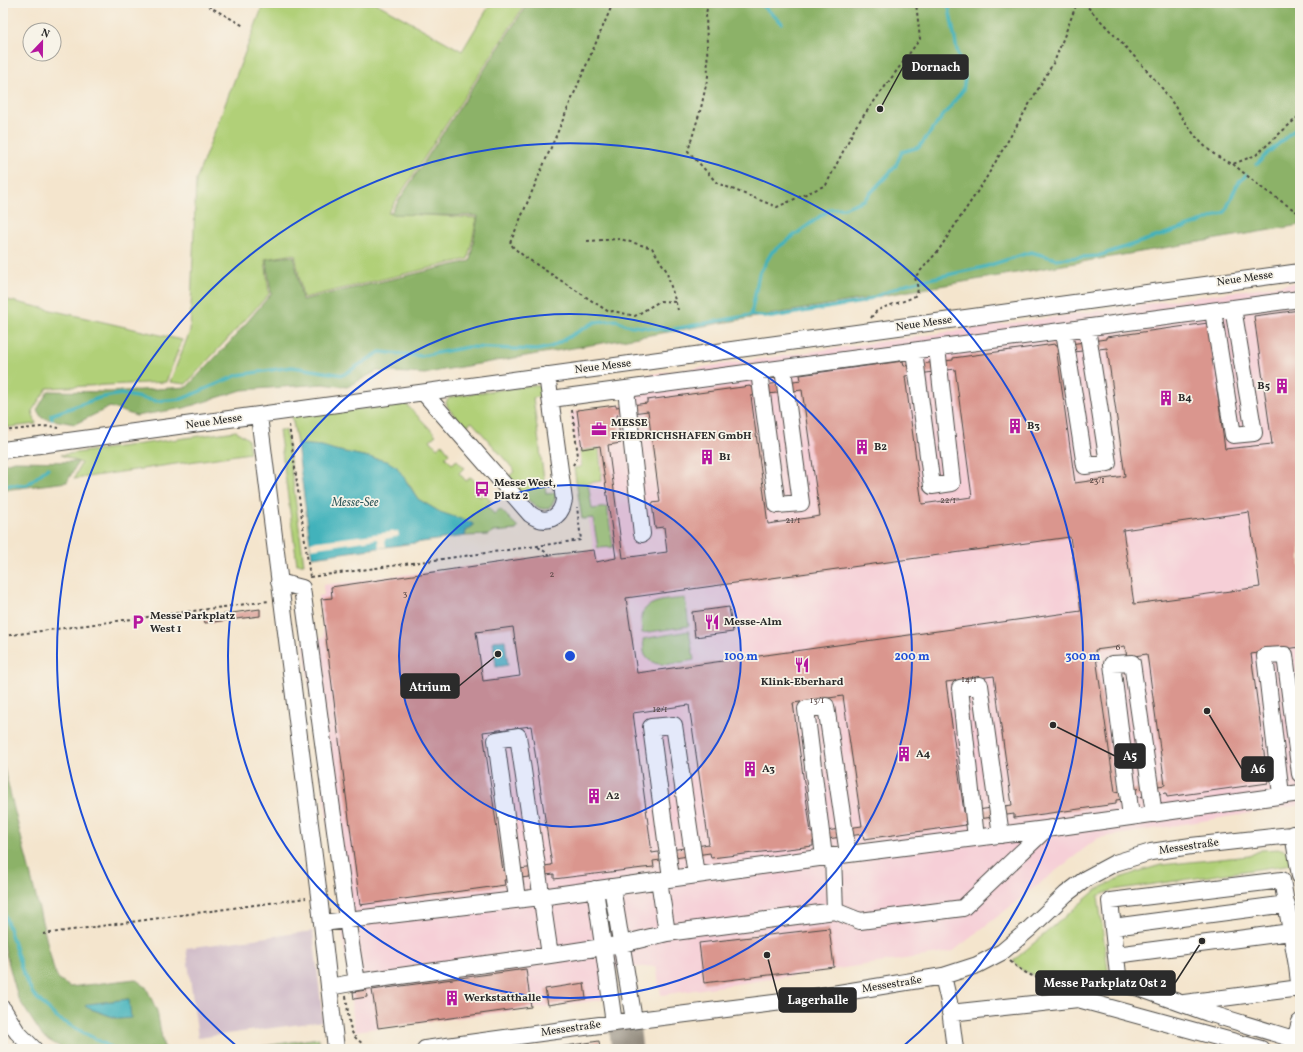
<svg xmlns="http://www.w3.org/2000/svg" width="1303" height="1052" font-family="Vollkorn,serif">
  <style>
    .built { fill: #f6cfd7 }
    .industrial { fill: #d1bdc9 }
    .green { fill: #b1d078; stroke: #6e7e52 }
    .forest { fill: #8cb268; stroke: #5c6e4a; fill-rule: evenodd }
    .water { fill: #42b2bb; stroke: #366e73 }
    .pier { fill: #f4e5cd }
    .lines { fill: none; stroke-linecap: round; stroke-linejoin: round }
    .stream { stroke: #42b2bb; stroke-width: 3.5 }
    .taxiway { stroke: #90887c; stroke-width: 31 }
    .building { fill: #da968e; fill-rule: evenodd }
    .minor-casing { stroke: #494743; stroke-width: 18 }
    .path { stroke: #494743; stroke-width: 2; stroke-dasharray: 3 3; stroke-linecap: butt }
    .minor { stroke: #fff; stroke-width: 16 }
    .ring { fill: none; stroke: #1d4ed8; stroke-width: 2 }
    .labels { text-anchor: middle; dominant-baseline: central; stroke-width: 3.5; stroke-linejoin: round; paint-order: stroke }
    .number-label { font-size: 9px; fill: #574644 }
    .street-label { font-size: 11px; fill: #2b2b2b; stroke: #f7f3e8 }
    .poi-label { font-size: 11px; font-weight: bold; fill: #2b2b2b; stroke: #f7f3e8; text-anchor: start }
    .water-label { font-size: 12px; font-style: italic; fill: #335a5d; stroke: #f7f3e8 }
    .centre { fill: #1d4ed8; stroke: #f7f3e8; stroke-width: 2 }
    .ring-label { font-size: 12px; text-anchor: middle; font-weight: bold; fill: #1d4ed8; stroke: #f7f3e8; stroke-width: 3.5; stroke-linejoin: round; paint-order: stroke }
    .leader { fill: none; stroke: #2b2b2b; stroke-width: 1.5 }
    .callout-dot { fill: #2b2b2b; stroke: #f7f3e8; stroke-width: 1.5 }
    .callout { fill: #2b2b2b; stroke: #2b2b2b; stroke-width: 1.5 }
    .callout-label { font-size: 12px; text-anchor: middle; font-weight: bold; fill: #fff }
  </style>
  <rect width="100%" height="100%" fill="#f7f3e8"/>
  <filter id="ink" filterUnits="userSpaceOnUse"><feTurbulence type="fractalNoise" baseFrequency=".025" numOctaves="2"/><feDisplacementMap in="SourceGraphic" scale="8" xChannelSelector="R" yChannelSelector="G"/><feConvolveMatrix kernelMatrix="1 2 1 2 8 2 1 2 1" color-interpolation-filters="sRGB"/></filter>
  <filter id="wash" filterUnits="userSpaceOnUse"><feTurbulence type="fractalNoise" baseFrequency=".012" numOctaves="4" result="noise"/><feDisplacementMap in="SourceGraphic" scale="16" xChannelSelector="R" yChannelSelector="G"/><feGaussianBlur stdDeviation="0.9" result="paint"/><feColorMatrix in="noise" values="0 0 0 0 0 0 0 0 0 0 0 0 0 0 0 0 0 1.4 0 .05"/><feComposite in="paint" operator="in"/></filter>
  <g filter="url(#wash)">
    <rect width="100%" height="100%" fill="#f4e5cd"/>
    <path class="built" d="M1300 282V805L1098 838 952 952 661 995 656 966 604 969 601 1000 355 1031 303 641 324 637 318 596 324 595 323 585 594 550 570 412 636 403 633 377Z"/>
    <path class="industrial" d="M313 931 323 1021 198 1038 186 948Z"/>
    <path class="green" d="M264 3H376L462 51 491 3H526L388 213 477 218 468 259 303 298 295 254 265 259 269 294 186 384 170 382 190 331 196 180Z
      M3 299 182 340 166 382 47 388 32 411 36 424 3 428Z
      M534 385 538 386 541 388 542 396 533 398 546 494 557 493C547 531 521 491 508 477L515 471 472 422 465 427 448 408 446 402 450 397Z
      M406 404 436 435 430 440 437 448 442 444 449 453 445 457 452 464 457 460 464 468 459 473 466 481 471 477 477 484 473 489 480 497 485 494 491 501 486 505 494 514 500 509 518 527 516 530 493 532 488 535 465 536 466 531 474 525 440 512 418 499 409 484 387 461 335 450 322 446 297 444 292 416Z
      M279 430H286L304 564H297Z
      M236 431 248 439 250 453 74 479 81 463 61 455Z
      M599 448 602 481 588 483 592 509 607 507 613 547 598 548 593 518 582 519 574 468 581 467 580 451Z
      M685 598 689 626 642 633C642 627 640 619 642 614 648 599 672 600 685 598Z
      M689 631 694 660C680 662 654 671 645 655 643 651 644 644 643 639Z
      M1281 849C1290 851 1291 856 1293 864L1113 890 1098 896 1110 986 1098 992 1035 976 1022 970 1013 961 1096 890 1120 878 1140 871 1161 865 1249 856 1261 850Z"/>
    <path class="forest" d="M528 3H1300V225L443 370 425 374 377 371 347 387 323 384 242 390 184 408 136 416 110 407 75 424 42 418 37 410 48 391 110 392 187 387 230 342 271 294 266 259 294 256 302 300 470 261 478 216 390 214Z
      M15 461 78 462 67 482 3 490V464Z
      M3 764 54 970 59 980 70 987 135 979 146 987 157 1011 164 1049H64L43 1037 18 998 3 943ZM128 999 119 1019 88 1008 86 1006 88 1004Z
      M319 1038 318 1049H244Z"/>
    <path class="water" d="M297 444 322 446 335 450 387 461 397 467 418 499 440 512 470 522 474 525 466 531 465 536 312 557Z
      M505 640 508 665 496 667 493 641Z
      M129 999 131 1018 119 1019 88 1008 85 1006 88 1004Z"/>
    <path class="pier" d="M398 531 399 536 385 539 386 547 379 548 378 539 311 549 310 542Z"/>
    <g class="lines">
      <path class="stream" d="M760 3 782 23
        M1257 164 1268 153 1300 125
        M751 315 759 274 772 252 830 209 844 208 864 200 895 167 902 152 919 147 963 90 965 78 958 55 948 3
        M52 419 51 415 99 398 121 394 156 401 182 399 238 375 292 367 343 375 380 352 421 356 468 347 537 350 551 347 595 322 617 320 626 325 668 330 751 315 771 317 862 302 906 284 984 267 1031 252 1056 259 1098 256 1204 221 1225 212 1237 185 1246 175
        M3 485H27L48 468
        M3 909 23 973 33 994 57 1018 114 1049"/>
      <path class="taxiway" d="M625 1032 627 1049"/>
    </g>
    <g id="blocks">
      <path class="building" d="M1300 310V647L1251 654 1268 783 1167 797 1166 793 1116 800V804L1014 818V814L965 821 966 825 864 839 863 834 813 841V846L711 858 710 853 653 861 654 867 643 868 554 879V874L504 880 505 885 360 905 321 599 332 598 331 587 550 555 594 550 596 562 616 558 600 446 582 449 577 410 616 405V407L647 403V400L750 386V387L801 380 800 375 903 361 904 366 953 360V358L1055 344 1056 346 1106 339V337L1208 323 1225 449 1272 444 1254 316ZM1107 348 1125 476 1075 483 1057 354ZM955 369 972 497 922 504 905 376ZM802 390 820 516 768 524 751 396ZM648 411 660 502 652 503 655 528 664 527 667 552 623 558 608 445 621 443 617 415ZM1249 512 1260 587 1134 604 1123 530ZM1070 537 1081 611 637 673 626 598ZM513 627 520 676 483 681 476 632ZM1125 646 1127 657 1147 654 1165 785 1115 792 1095 650ZM994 676 1012 805 964 812 946 682ZM843 696 862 826 811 833 793 703ZM689 705 709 844 652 853 633 713ZM531 726 552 865 503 871 483 732Z
        M729 607 733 632 695 637 692 612Z
        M260 609V616L205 623 204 617Z
        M829 928 834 967 704 983 699 943Z
        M526 969 531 1007 378 1028 372 990Z
        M584 983 586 999 548 1005 545 989Z
        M366 990 367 997 354 999 353 992Z
        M599 1041 600 1049H552V1048Z"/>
    </g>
  </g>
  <g filter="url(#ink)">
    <use href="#blocks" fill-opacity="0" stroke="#494743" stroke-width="1"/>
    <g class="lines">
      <g class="minor-casing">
        <path id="minor" d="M1213 311 1233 435 1254 433 1233 308
          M1064 331 1085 466 1108 463 1087 328
          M914 351 932 486 952 483 937 348
          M759 372 777 505 801 503 783 369
          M626 390 642 534
          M424 393 530 514C546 526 561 518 564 500L547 375
          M551 399 1300 299
          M259 416 319 896 336 1049
          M3 450 1300 272
          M279 582 302 588 347 919 357 982 550 955 622 944 667 933 835 911 833 856
          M1281 795 1265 656 1285 655 1300 774
          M1131 817 1112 664 1132 663 1154 814
          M1293 834 1300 876
          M976 838 960 688 980 685 1001 835
          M824 857 806 709 826 706 848 854
          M671 878 651 727 674 725 696 875
          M659 880 667 933
          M612 887 634 1020
          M595 889 614 1023
          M517 899 496 740 518 736 550 955
          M835 911 860 921 963 908 1046 829
          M322 923 541 897 833 856 1046 829 1300 793
          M1113 927 1287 904
          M1116 955 1291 932
          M943 976 949 1002 955 1049
          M329 987 357 982
          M1300 991 1297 966 1282 880 1110 901 1119 984 1139 988 1208 1013 1300 1041
          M1184 1003 1300 988
          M3 1009 17 1032 34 1049
          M950 1013 1078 999 1261 1049
          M1295 1040 1300 1022
          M425 1049 614 1023 790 1001 943 976 977 965 1002 952 1028 930 1066 894 1087 878 1115 863 1151 852 1191 846 1300 834"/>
      </g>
      <path class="path" d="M203 3 244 26
        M613 3 510 243 514 248 525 257 609 312 613 311 635 316 660 301 676 302
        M708 3 706 14 708 76 701 108 688 151 717 183 777 207 826 185 856 126 920 39 916 3
        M1084 3C1108 29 1134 55 1157 82 1182 111 1194 150 1233 164L1256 155 1300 115
        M1233 164 1262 188 1300 214
        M587 241 620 239 652 248 666 270 678 310
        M871 318C874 313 877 310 883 308 890 304 915 300 917 293 919 289 916 282 915 277L938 251 985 180 1055 60 1077 3
        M572 410 578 456 573 465
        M289 425 310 577
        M3 431 50 426 59 428
        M538 547 550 555
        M310 577 581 540 577 507
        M3 636 269 601
        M43 934 306 898
        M1010 961C1027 977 1043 980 1065 986
        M346 996C348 1007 348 1029 355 1037 358 1041 362 1042 367 1048"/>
      <use href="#minor" class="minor"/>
    </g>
  </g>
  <circle cx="570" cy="656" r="171" fill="#1d4ed8" fill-opacity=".12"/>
  <g class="ring">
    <circle cx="570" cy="656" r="171"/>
    <circle cx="570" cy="656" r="342"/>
    <path d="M240 1049A513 513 0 1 1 900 1049"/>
  </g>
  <defs>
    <g id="building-bare" transform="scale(1.2)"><path d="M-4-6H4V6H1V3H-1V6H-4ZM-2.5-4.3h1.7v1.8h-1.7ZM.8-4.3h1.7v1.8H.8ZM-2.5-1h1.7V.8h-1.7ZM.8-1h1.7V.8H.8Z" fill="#b5179e" stroke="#f7f3e8" stroke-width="2.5" paint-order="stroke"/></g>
    <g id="office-bare" transform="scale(1.2)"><path d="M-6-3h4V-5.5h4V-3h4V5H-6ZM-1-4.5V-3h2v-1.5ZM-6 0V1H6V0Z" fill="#b5179e" stroke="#f7f3e8" stroke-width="2.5" paint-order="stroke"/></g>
    <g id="bus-bare" transform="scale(1.2)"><path d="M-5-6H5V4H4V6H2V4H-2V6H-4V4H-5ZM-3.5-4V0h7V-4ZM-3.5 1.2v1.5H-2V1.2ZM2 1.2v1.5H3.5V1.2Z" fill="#b5179e" stroke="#f7f3e8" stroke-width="2.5" paint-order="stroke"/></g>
    <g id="parking-bare" transform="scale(1.2)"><path d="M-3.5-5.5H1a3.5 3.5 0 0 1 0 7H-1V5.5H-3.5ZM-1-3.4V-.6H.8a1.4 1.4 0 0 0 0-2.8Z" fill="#b5179e" stroke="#f7f3e8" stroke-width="2.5" paint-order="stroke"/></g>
    <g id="restaurant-bare" transform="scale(1.2)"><path d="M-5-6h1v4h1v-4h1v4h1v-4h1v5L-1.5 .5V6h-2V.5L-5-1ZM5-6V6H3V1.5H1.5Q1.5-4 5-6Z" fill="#b5179e" stroke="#f7f3e8" stroke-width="2.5" paint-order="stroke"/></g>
  </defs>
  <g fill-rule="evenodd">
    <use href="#building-bare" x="1282" y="386"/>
    <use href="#building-bare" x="1166" y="398"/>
    <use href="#building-bare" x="1015" y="426"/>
    <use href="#office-bare" x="599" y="429"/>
    <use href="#building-bare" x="862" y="447"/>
    <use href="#building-bare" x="707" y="457"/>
    <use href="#bus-bare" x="482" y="489"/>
    <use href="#parking-bare" x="138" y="622"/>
    <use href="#restaurant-bare" x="712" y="622"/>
    <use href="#restaurant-bare" x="802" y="665"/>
    <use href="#building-bare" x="904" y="754"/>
    <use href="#building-bare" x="750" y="769"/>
    <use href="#building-bare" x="594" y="796"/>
    <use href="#building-bare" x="452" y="998"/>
  </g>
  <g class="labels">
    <g class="number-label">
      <text x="1097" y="480">23/1</text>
      <text x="948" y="500">22/1</text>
      <text x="793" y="520">21/1</text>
      <text x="552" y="574">2</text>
      <text x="405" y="593">3</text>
      <text x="1118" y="647">6</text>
      <text x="969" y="679">14/1</text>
      <text x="817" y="700">13/1</text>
      <text x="660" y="709">12/1</text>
    </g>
    <g class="street-label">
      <text transform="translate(1245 279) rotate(-8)">Neue Messe</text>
      <text transform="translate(924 324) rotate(-8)">Neue Messe</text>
      <text transform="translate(603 367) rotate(-7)">Neue Messe</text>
      <text transform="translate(214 422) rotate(-8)">Neue Messe</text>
      <text transform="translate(1189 847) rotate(-8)">Messestraße</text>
      <text transform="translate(892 985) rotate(-9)">Messestraße</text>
      <text transform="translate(571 1029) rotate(-8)">Messestraße</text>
    </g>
    <g class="poi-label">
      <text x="1270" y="386" text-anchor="end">B5</text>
      <text x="1178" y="398">B4</text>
      <text x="611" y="423">MESSE<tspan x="611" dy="13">FRIEDRICHSHAFEN GmbH</tspan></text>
      <text x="1027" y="426">B3</text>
      <text x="874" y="447">B2</text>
      <text x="719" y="457">B1</text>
      <text x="494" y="483">Messe West,<tspan x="494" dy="13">Platz 2</tspan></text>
      <text x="150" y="616">Messe Parkplatz<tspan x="150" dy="13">West 1</tspan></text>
      <text x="724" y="622">Messe-Alm</text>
      <text x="802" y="682" text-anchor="middle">Klink-Eberhard</text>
      <text x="916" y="754">A4</text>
      <text x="762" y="769">A3</text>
      <text x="606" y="796">A2</text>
      <text x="464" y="998">Werkstatthalle</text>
    </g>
    <g class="water-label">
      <text x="355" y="503">Messe-See</text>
    </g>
  </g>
  <circle cx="570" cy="656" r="6" class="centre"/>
  <g class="ring-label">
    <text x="741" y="660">100 m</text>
    <text x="912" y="660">200 m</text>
    <text x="1083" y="660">300 m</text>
  </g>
  <path class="leader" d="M880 109L903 67M498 654L459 686M1053 725L1115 756M1207 711L1242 769M1202 941L1175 983M767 955L779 1000"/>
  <g class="callout-dot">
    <circle cx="880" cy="109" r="4"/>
    <circle cx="498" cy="654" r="4"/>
    <circle cx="1053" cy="725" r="4"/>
    <circle cx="1207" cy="711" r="4"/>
    <circle cx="1202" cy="941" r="4"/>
    <circle cx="767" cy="955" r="4"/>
  </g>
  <g class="callout">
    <rect x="903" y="55" width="65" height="24" rx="4"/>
    <rect x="401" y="674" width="58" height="24" rx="4"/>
    <rect x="1115" y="744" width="30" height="24" rx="4"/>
    <rect x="1242" y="757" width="31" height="24" rx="4"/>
    <rect x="1036" y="971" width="139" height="24" rx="4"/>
    <rect x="779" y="988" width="77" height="24" rx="4"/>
  </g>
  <g class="callout-label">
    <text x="936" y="71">Dornach</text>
    <text x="430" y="691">Atrium</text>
    <text x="1130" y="760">A5</text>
    <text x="1258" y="773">A6</text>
    <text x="1105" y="987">Messe Parkplatz Ost 2</text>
    <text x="818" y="1004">Lagerhalle</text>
  </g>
  <rect width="1303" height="1052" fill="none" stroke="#f7f3e8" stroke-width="16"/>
  <g transform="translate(42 42) rotate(22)"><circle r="19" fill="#f7f3e8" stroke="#a5a39c"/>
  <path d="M0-3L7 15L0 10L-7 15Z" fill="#b5179e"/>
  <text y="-6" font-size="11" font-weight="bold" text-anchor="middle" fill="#2b2b2b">N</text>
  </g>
</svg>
